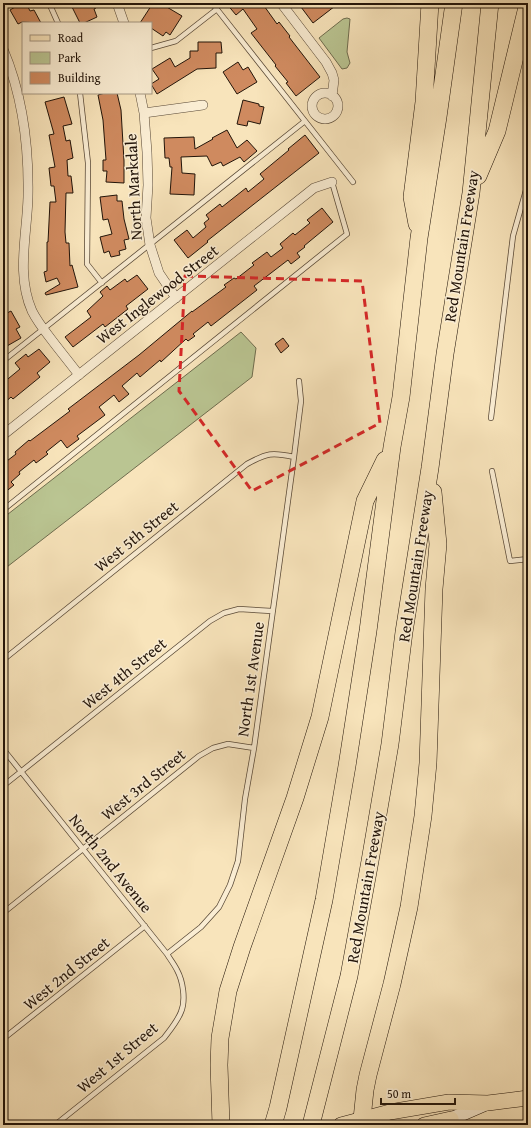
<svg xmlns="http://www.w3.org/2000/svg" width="531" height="1128" font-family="'Gentium Book Plus',serif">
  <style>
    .green { fill: #bac592; stroke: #6e6c4e }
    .building { fill: #cf8a5f; stroke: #221409 }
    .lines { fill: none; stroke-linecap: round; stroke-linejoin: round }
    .service-casing { stroke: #584836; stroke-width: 6 }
    .minor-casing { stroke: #584836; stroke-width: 10 }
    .secondary-casing { stroke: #221409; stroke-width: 14 }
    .primary-casing { stroke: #221409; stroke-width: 16 }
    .motorway-casing { stroke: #221409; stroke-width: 18 }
    .service { stroke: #faedd3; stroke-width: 4.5 }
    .minor { stroke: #faedd3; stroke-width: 9 }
    .secondary { stroke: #faedd3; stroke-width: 13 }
    .primary { stroke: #f8e4bb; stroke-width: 15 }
    .motorway { stroke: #f8e4bb; stroke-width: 17 }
    .marked { fill: none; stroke: #d62828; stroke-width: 3; stroke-dasharray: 8 5; stroke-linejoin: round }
    .labels { text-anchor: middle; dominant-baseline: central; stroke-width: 3; stroke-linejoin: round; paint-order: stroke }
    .street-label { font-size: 16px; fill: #221409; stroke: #faedd3 }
  </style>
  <rect width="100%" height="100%" fill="#f8e4bb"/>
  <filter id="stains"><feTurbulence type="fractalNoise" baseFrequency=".005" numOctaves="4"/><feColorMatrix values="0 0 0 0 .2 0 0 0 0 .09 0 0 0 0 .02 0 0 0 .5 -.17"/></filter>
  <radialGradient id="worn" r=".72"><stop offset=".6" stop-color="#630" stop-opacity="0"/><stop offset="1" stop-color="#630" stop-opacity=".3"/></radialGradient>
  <path class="green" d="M347 18 350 19 347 52 350 63 347 68 342 69 319 38 343 19Z
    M241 332 256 348 252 377 3 570V518Z"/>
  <path class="building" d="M22 3H26L30 11 34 10 41 23 22 22 18 24 10 10Z
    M70 3H93L96 8 94 9 97 17 84 23H80Z
    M153 3H160L182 16 170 35 166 32 163 36 151 28V23H140Z
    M226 3H262L277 24 279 22 290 36 289 37 320 77 296 96 286 83 288 82 275 66 276 65 251 33 257 29 243 9 236 15Z
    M298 3H339L313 23Z
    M198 42H221L222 53H216V68L197 69 157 94 151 84 159 79 152 69 170 58 175 67 190 58V51H198Z
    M238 62 243 70 248 67 257 82 237 94 223 72Z
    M105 93H117L121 110 124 161V183L106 182 107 171H103V160H106L103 120 98 95Z
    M64 97 72 124 63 126 66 141 70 140 73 158 67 160 68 176H71L73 193H66L65 232 66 243H69L70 266 72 265 78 287 46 295 45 293 60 284 57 278 46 282 44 272 47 271V242H48L50 202H56L54 186H51L49 168 55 167 49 135 54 134 45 102Z
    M243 100 259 104V106L264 107 260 124 248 121 247 126 237 124Z
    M227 130 237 148 247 140 257 151 244 162 240 157 223 166 221 162 212 166 207 156 181 157 182 173 195 174 194 195 170 194 172 167H170L169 158H165L164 138 194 137 195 149 213 139 212 138Z
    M305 135 319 153 207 241 208 242 188 258 174 240 187 230 193 238 206 227 204 223 209 219 206 215 220 204 222 207 246 188 248 192 264 179 260 174 289 150 288 149Z
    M117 195V201H122L124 219 129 239 124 240 126 249 119 251 120 255 111 257 109 251 104 253 100 237 112 234 108 219 103 220 100 197Z
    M322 208 333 222 304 246 305 247 297 253 300 257 291 264 288 260 254 286 257 290 211 326 208 322 193 334 195 336 188 341 186 339 161 362 160 360 140 377 137 373 122 386 129 394 119 402 114 395 99 407 105 415 77 436 79 439 67 448 61 440 46 452 48 454 36 463 34 460 19 472 20 474 11 482 14 485 3 494V464L16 454 15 452 29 440 30 441 70 411 68 409 139 355 192 311V312L226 287 224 285 234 278 236 279 254 265 252 263 267 252 271 257 283 248 280 244 293 233 295 235 310 223 307 220Z
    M137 275 148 289 126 306 128 309 105 327 103 324 73 347 65 337 91 317 87 311 103 296 100 292 107 286 110 290 125 279 127 282Z
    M11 311 20 327 16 329 21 338 7 346 3 340V315Z
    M283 338 289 346 281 353 275 344Z
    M39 349 50 362 37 373 40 377 13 399 11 397 3 404V383L20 369 15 363 26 354 28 357Z"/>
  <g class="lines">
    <g class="service-casing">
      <path id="service" d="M49 3 58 23
        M212 3 353 182
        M151 48 176 41 217 9
        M80 93 88 163 87 264 102 283
        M3 361 305 121
        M491 418 513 236 528 183
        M492 471 510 561 528 559
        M3 510 347 234 332 182
        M3 660 247 464C267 453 272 452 294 457
        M3 749 167 954C170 959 174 964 177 970 183 981 186 1000 181 1012 177 1022 170 1030 164 1038L55 1125
        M3 786 210 621 224 613 239 609 272 611
        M3 913 199 756 213 748 228 744 254 748
        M167 954 201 927 219 907 230 885 238 861 245 799 254 748 294 457 301 401 299 381
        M3 1039 145 926"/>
    </g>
    <g class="minor-casing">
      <path id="minor" d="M117 3 124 23
        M281 3 326 62 332 73 334 80 332 96
        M3 49C23 96 29 146 28 197 27 235 16 275 32 311 37 321 44 330 51 339 60 351 70 363 79 375
        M140 93 144 113 147 152 148 185 146 218 150 245 159 273 176 298
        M312 106a13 13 0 1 1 26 0a13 13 0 1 1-26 0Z
        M144 113 203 105
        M3 435 314 188 332 182"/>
    </g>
    <g class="secondary-casing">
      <path id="secondary" d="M451 1119 488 1103"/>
    </g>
    <g class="primary-casing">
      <path id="primary" d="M341 1125 390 1112 449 1102 488 1103 528 1098
        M424 1125 451 1119"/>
    </g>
    <g class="motorway-casing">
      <path id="motorway" d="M478 176 497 131 528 3
        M417 224 412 197 424 102 430 3
        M221 1125 219 1065 220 1038 228 991 242 947 295 798 320 717 365 501 385 460
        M273 1125 278 1108 324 900 347 766 368 631 392 447 401 397 419 238 438 117 454 3
        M311 1125 349 976 370 861 390 744 404 632 430 468 445 354 471 193 490 3
        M360 1125 362 1119 365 1090 368 1075 392 984 409 907 423 816 428 763 434 589 438 544 433 492"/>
    </g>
    <use href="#service" class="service"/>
    <use href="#minor" class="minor"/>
    <use href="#secondary" class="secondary"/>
    <use href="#primary" class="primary"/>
    <use href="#motorway" class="motorway"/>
  </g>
  <path class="marked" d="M185 276 362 281 380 423 252 491 179 391Z"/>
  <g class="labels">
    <g class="street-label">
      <text transform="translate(133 187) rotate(-93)">North Markdale</text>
      <text transform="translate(461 246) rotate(-81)">Red Mountain Freeway</text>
      <text transform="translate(157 294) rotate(-38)">West Inglewood Street</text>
      <text transform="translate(136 536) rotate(-39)">West 5th Street</text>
      <text transform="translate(415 566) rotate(-81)">Red Mountain Freeway</text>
      <text transform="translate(124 673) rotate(-39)">West 4th Street</text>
      <text transform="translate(250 679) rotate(-82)">North 1st Avenue</text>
      <text transform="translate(143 784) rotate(-39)">West 3rd Street</text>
      <text transform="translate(111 863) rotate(51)">North 2nd Avenue</text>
      <text transform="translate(365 887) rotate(-80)">Red Mountain Freeway</text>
      <text transform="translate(66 973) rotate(-39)">West 2nd Street</text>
      <text transform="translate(117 1057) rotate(-40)">West 1st Street</text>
    </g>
  </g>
  <rect width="531" height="1128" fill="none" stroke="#f8e4bb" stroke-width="16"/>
  <rect x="4" y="4" width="523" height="1120" fill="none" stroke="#221409" stroke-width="2"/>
  <rect x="8" y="8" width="515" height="1112" fill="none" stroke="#221409"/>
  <rect x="22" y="22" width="130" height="72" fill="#faedd3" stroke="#a49682"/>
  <rect x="30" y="35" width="20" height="6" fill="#f8e4bb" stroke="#a49682"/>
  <text x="58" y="42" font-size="12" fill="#221409">Road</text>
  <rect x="30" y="52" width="20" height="12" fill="#bac592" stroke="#a49682"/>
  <text x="58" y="62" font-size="12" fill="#221409">Park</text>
  <rect x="30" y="72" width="20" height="12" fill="#cf8a5f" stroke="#a49682"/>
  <text x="58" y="82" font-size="12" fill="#221409">Building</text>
  <path d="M381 1098v6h74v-6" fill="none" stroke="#221409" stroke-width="2"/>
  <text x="387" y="1098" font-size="12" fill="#221409" stroke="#faedd3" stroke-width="3" paint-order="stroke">50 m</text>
  <rect width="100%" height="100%" filter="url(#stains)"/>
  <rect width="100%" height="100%" fill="url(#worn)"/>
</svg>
